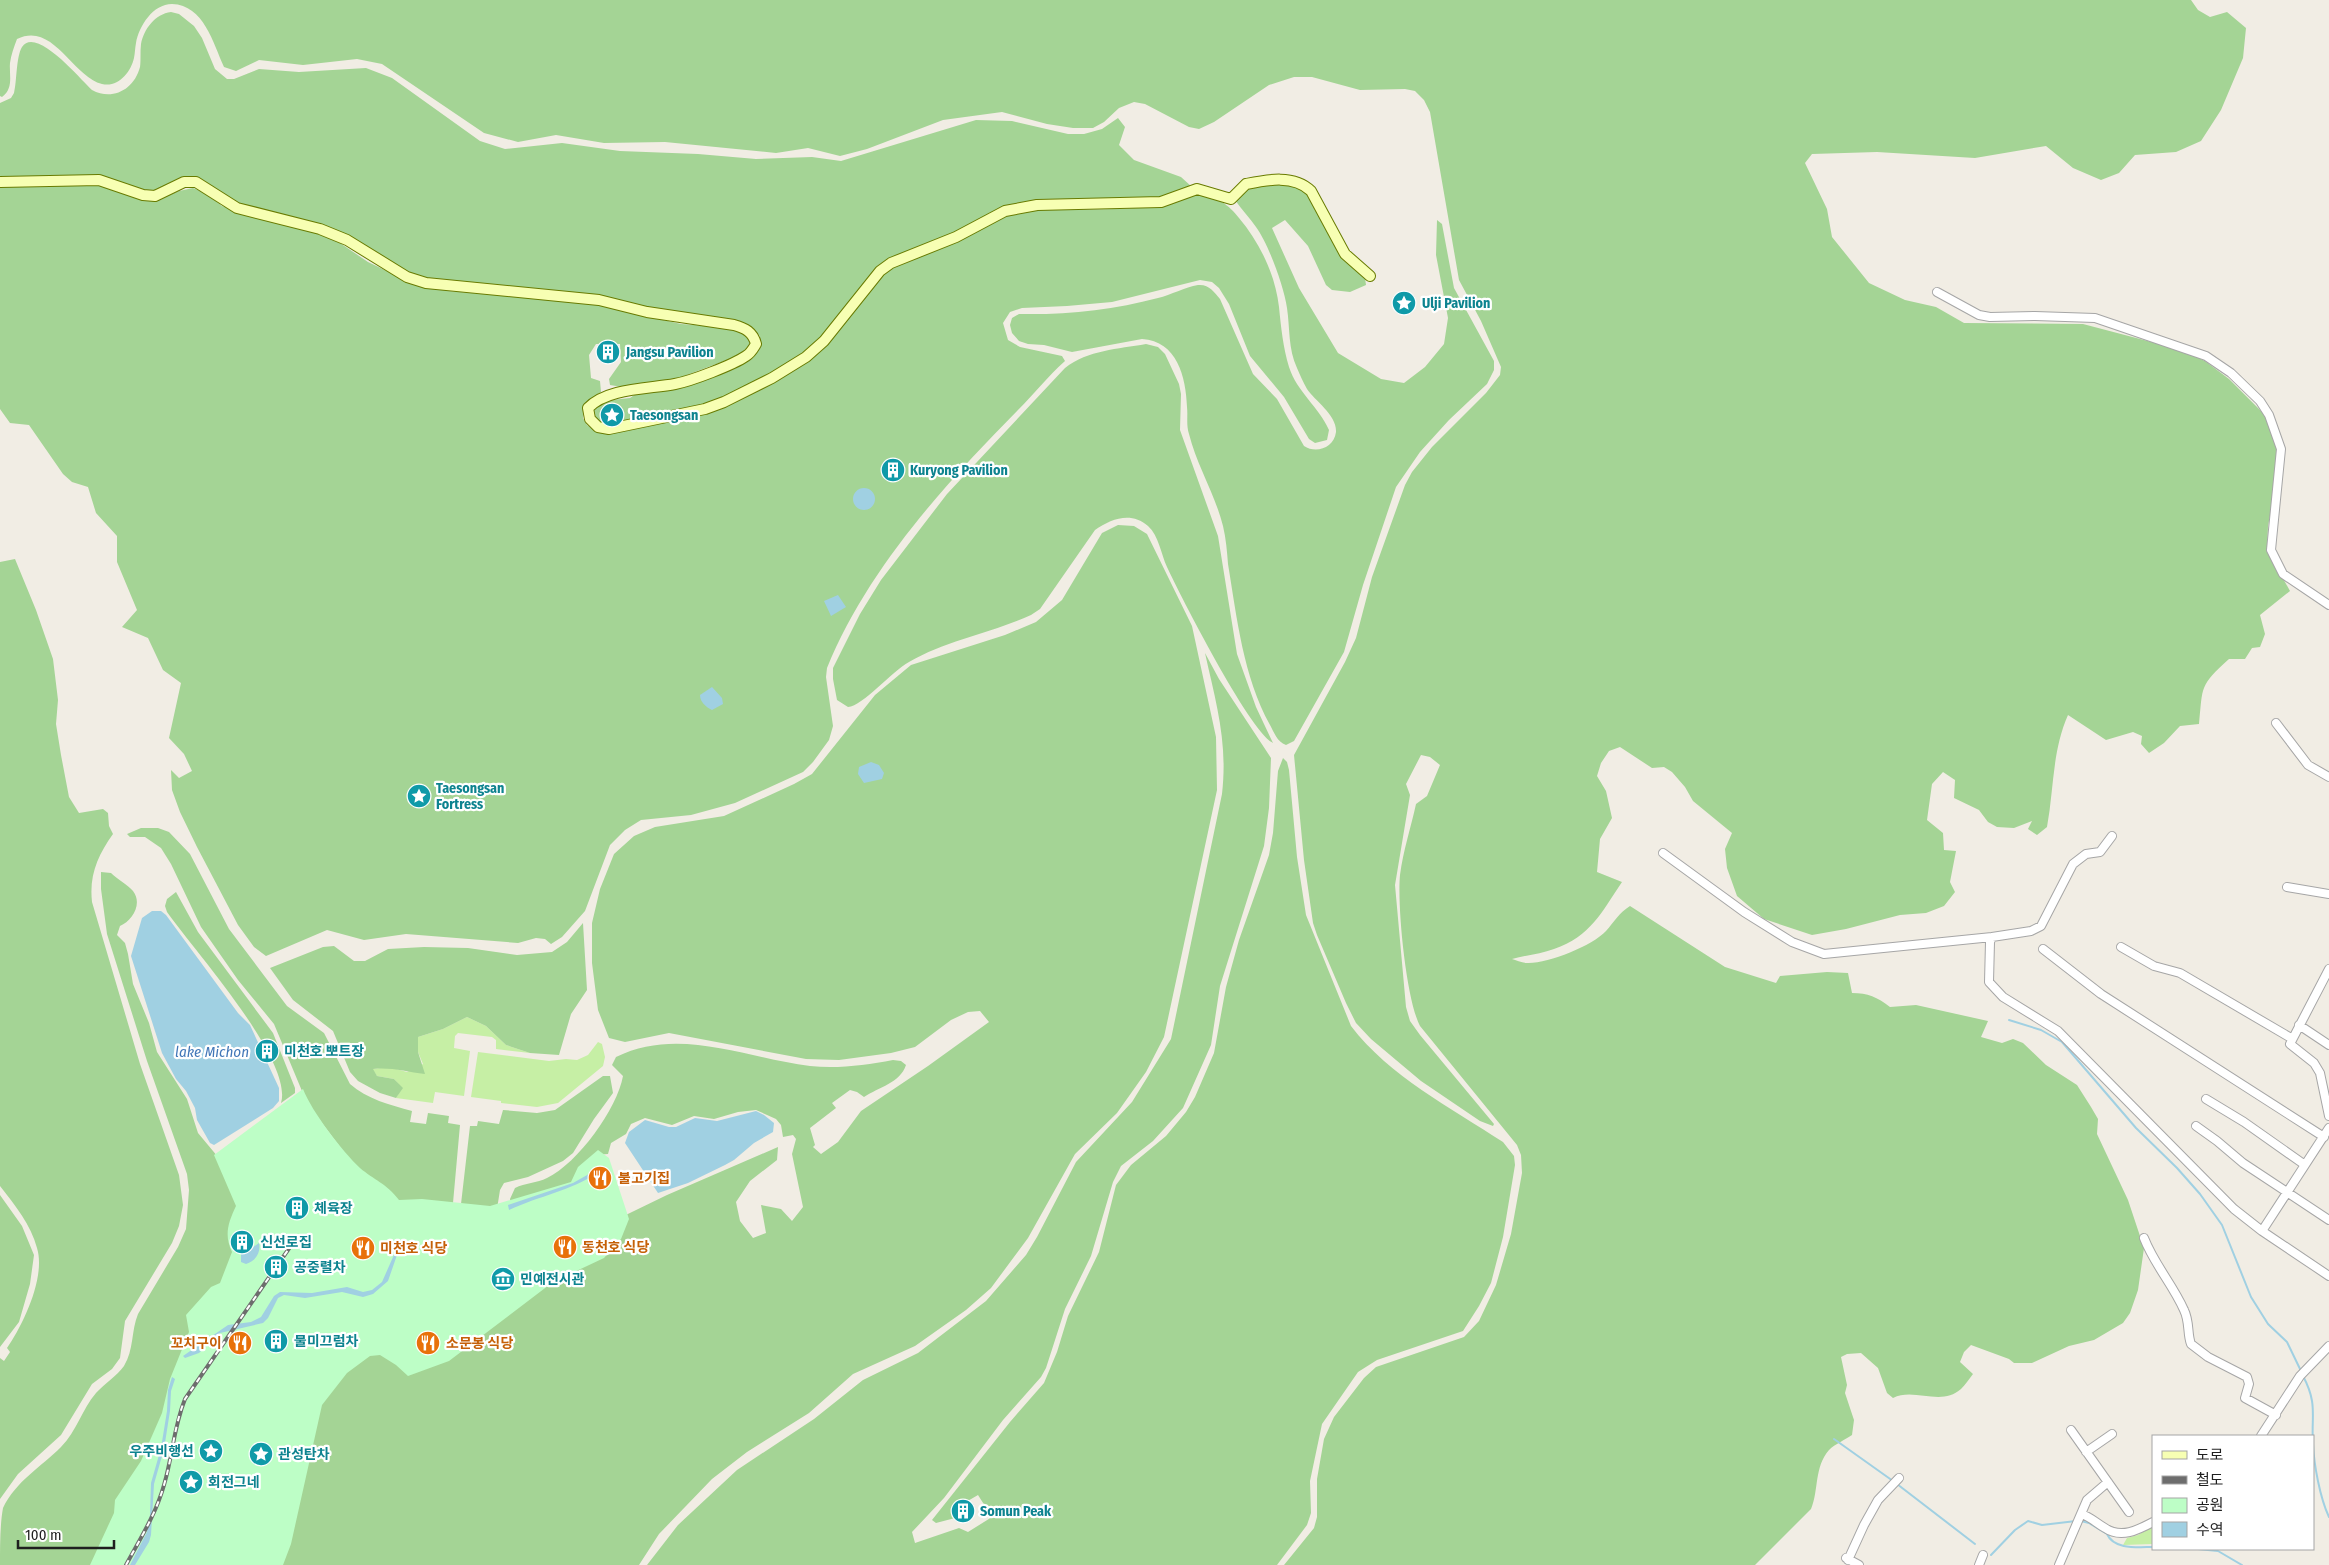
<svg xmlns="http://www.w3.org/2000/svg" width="2329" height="1565" font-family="'Fira Sans Condensed','Noto Sans KR',sans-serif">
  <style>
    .grass { fill: #c6efa5 }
    .forest { fill: #a4d495 }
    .park { fill: #bdfec6 }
    .water { fill: #a0d0e2 }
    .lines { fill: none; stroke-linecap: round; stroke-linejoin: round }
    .stream { stroke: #a0d0e2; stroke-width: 2 }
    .street-casing { stroke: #a6a6a6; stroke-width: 10 }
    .secondary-casing { stroke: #687b00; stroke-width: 12 }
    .street { stroke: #fff; stroke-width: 8 }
    .secondary { stroke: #f7ffb3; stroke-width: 10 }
    .rail-casing { stroke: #6d6d6d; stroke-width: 4 }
    .rail { stroke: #fff; stroke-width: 2; stroke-dasharray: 5.5; stroke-linecap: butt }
    .labels { text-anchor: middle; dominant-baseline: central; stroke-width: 4.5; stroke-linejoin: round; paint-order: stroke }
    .culture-label { font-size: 14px; font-weight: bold; fill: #0d838f; stroke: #fff; text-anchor: start }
    .food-label { font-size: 14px; font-weight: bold; fill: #c56008; stroke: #fff; text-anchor: start }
    .water-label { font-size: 15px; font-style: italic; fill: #4277b8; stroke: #fff }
  </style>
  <rect width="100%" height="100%" fill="#f1ede4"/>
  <path class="grass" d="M467 1017 486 1026 506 1045 530 1053 496 1049V1040L492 1037 458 1033 455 1036 454 1048 470 1051 464 1096 435 1092 433 1103 396 1098 402 1088 394 1079 377 1076 372 1069 389 1067 407 1072 423 1064 418 1052V1037L443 1029Z
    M598 1042 602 1044 605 1057 603 1066 558 1103 537 1107 501 1103V1101L471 1097 478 1052 549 1061 566 1059 577 1060 588 1055Z
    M2153 1526 2152 1544 2123 1545 2127 1538 2138 1535Z"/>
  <path class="forest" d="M0 0H2191L2198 10 2210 17 2227 12 2246 28 2243 58 2221 110 2201 141 2176 152 2135 155 2119 173 2101 180 2073 168 2046 146 1975 158 1877 152 1812 154 1805 163 1827 209 1832 237 1869 283 1905 300 1936 307 1964 323 2083 324 2140 339 2182 350 2205 361 2229 379 2264 414 2274 438 2277 452 2276 486 2268 526 2267 550 2290 591 2260 615 2265 634 2260 647 2252 648 2245 659H2229C2199 686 2203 686 2199 724L2180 726 2164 743 2149 753 2141 744 2142 736 2133 732 2106 740 2068 715C2052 751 2054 789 2047 827L2037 835 2028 829 2032 821 2014 828 1997 827 1988 822 1979 810 1954 798 1955 780 1943 772 1932 784 1927 820 1943 833 1944 850 1956 851 1950 882 1955 892 1944 906 1926 913 1900 915 1846 929 1812 935 1764 919 1737 896 1727 868 1725 849 1732 833 1693 801 1685 787 1672 772 1664 767 1652 768 1620 747 1609 751 1601 763 1597 776 1606 791 1612 818 1600 839 1597 872 1622 882C1601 913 1591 936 1554 949 1541 954 1526 955 1512 959 1516 960 1522 963 1527 963 1547 964 1592 946 1606 931 1614 922 1619 913 1630 906L1725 967 1776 983 1780 976 1827 972 1848 973 1852 993C1868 993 1877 997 1890 1007L1916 1005 1988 1021 1981 1037 2002 1043 2013 1039 2023 1043 2046 1065 2077 1085 2091 1107 2098 1119 2097 1134 2128 1200 2144 1248 2138 1290 2130 1313 2123 1323 2094 1340 2069 1346 2032 1363H2014L2009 1359 1971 1345 1964 1352 1960 1362 1973 1374C1969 1379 1965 1385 1961 1389 1941 1407 1914 1387 1893 1398L1887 1393 1878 1368 1861 1353 1847 1354 1841 1357 1847 1385 1845 1393 1854 1420 1852 1435C1845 1440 1835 1444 1829 1450 1814 1467 1819 1490 1811 1509L1755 1565H1284L1314 1528 1317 1517V1479L1324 1439 1334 1417 1364 1378 1376 1367 1464 1337 1479 1321 1496 1285 1511 1234 1522 1173 1521 1155 1517 1145 1420 1026C1406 999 1397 906 1400 875 1403 851 1411 827 1416 804L1427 796 1440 765 1430 757 1421 755 1406 784 1410 795 1395 885 1406 1007 1410 1021 1420 1035 1494 1124 1493 1126 1480 1121 1421 1081 1371 1039 1356 1023 1346 1003 1317 935 1313 923 1304 860 1294 755 1345 662 1356 638 1372 577 1405 485 1412 472 1432 447 1486 393 1500 375 1501 367 1481 321 1459 280 1430 112 1424 100 1415 91 1405 89 1360 90 1312 77H1294L1269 85 1214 122 1199 129 1189 127 1145 104 1134 102 1119 108 1104 122 1093 128H1073L1047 124 1002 112 943 120 867 149 840 156 808 148 776 153 665 142 604 143 556 135 518 142 484 133 382 64 357 59 303 65 259 60 236 71 224 67C213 43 204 5 172 4 153 4 139 26 136 43 135 48 135 53 134 58 131 72 118 88 102 84 72 76 53 21 17 39 14 47 11 55 10 63 9 75 14 88 2 97L0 96Z
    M171 12 179 14 194 26 202 38 215 69 227 79H234L259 69 299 72 366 68 392 78 480 141 505 149 562 143 620 151 698 154 756 159 812 157 841 161 976 120 1012 121 1068 134H1084L1102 129 1118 118 1125 127 1119 145 1134 160 1181 177 1192 187 1170 196 1151 199 1027 204 891 261 839 319 804 354 770 375 705 406 604 425 593 416 594 407 602 401 630 398 640 391 676 386 759 347 760 336 744 324 419 277 391 264 352 241 240 204 204 183 162 191H145L119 184 0 179V103L11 98 14 93C17 81 16 57 22 47 36 25 82 81 92 90 112 101 134 90 140 67 141 60 140 52 141 44 144 29 155 14 171 12Z
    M98 184 132 197 157 200 179 191 193 188 208 194 222 206 306 229 334 239 368 262 412 283 449 291 589 303 681 324 736 328 750 339V346L735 357 676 379 622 387 610 385 609 379 621 362 620 344H596L589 355 591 378 600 381 601 392 591 399 584 410 583 418 587 425 596 431H626L723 406 825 345 884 273 898 264 1013 212 1033 209C1073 209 1115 211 1155 206 1169 204 1184 193 1198 194 1215 194 1230 206 1239 218 1260 243 1275 274 1279 307 1281 327 1283 347 1289 367 1297 392 1319 407 1329 430L1327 440 1315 443 1309 439 1284 397 1250 356 1229 304 1219 288 1212 282 1200 280 1112 302 1067 306 1022 308 1010 312 1003 323 1008 340 1020 347 1062 356 1065 361C1048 376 1034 394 1018 410 944 485 867 570 827 668L826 677 833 726 829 740 813 762 803 772 735 803 691 815 641 820 625 830 610 845 585 911 562 937 551 944 545 939 536 938 518 943 406 934 364 940 327 930 266 956 254 947 238 925 197 847 180 812 172 790 171 770 179 778 192 771 184 754 169 738 181 683 163 670 148 638 122 627 137 610 117 562V536L96 513 88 487 72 482 63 474 29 425 10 423 0 409V187Z
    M1260 184 1295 186 1305 191 1340 256 1365 278 1366 285 1350 292 1332 290 1326 285 1308 246 1285 220 1272 228 1299 288 1338 353 1381 379 1404 383 1425 367 1444 344 1448 318 1436 255 1437 220 1442 224 1454 288 1494 361V370L1487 384 1449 420 1420 452 1396 487 1363 585 1344 652 1294 741 1286 745C1277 742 1274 732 1270 725 1243 676 1237 618 1228 564 1227 551 1226 539 1223 526 1215 494 1197 466 1189 434 1186 425 1188 416 1187 407 1186 377 1177 341 1142 339L1072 352 1044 345 1028 344 1019 341 1012 333 1010 325 1012 318 1019 314C1065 315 1113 310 1158 298 1171 295 1185 287 1198 285 1209 284 1214 292 1220 299L1253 374 1277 399 1304 446C1316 454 1334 448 1336 432 1337 415 1315 401 1307 389 1303 382 1300 375 1297 368 1288 349 1290 328 1287 308 1284 287 1269 245 1256 227 1250 218 1242 210 1235 200L1241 192Z
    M1146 344 1158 347 1165 354 1179 384 1181 394 1180 430 1218 536 1237 654 1256 707 1273 743C1250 732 1181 597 1167 567 1161 554 1159 536 1148 526 1131 511 1111 519 1095 530L1040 609 1031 615C992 633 947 640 909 662 892 671 863 706 848 707L837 700 833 679V668L860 614 881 580 947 494 1065 368C1088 350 1118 349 1146 344Z
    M1118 525 1134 526 1147 534 1192 626 1216 737 1217 790 1164 1037 1146 1072 1117 1113 1075 1154 1028 1238 991 1288 966 1310 915 1346 853 1374 809 1413 747 1452 712 1479 659 1534 639 1565H277L318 1404 345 1373 395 1327 667 1195 778 1147 777 1160 750 1181 736 1202 740 1221 753 1238 766 1233 761 1205 781 1209 792 1221 803 1207 792 1154 796 1139 793 1135 783 1137 781 1125 776 1119 756 1110 738 1112 714 1119 694 1116 672 1125 645 1118 631 1124 626 1134 611 1143 608 1154 595 1155 574 1183 511 1204 510 1199 515 1188C525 1183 537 1183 547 1178 578 1163 617 1109 623 1076L612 1065 616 1057C679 1026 745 1058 810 1066 838 1069 866 1065 893 1060L901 1061 906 1065C900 1083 879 1087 864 1097L857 1092 850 1090 832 1103 836 1108 810 1128 815 1145 813 1147 821 1154 838 1142 861 1111 928 1066 989 1022 980 1011 968 1012 951 1020 915 1047 891 1053 839 1060 806 1059 669 1033 625 1042 609 1038 598 1010 592 963V923L600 889 614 854 634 836 655 827 724 816 794 784 812 774 875 695 911 665 1005 635 1036 622 1062 600 1102 533Z
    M15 559 36 610 53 659 58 700 56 724 61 755 69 797 79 813 103 809 108 813 109 826 113 834C98 855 89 875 92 902L140 1064 179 1175 183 1205 179 1226 172 1243 125 1321 120 1358 112 1369 92 1384 61 1435 18 1474 0 1499V1358L4 1361 10 1352 7 1348C23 1325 46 1277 37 1248 31 1225 15 1205 0 1186V562Z
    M1205 653 1219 679 1271 758 1269 808 1264 846 1220 986 1211 1045 1183 1108 1153 1141 1121 1166 1113 1182 1091 1256 1065 1309 1046 1368 1041 1377 1003 1420 944 1498 912 1532 915 1543 959 1528 968 1532 992 1517 978 1495 954 1509 955 1518 936 1523 932 1520 1010 1422 1044 1383 1057 1352 1068 1316 1099 1252 1116 1185 1131 1165 1166 1136 1186 1112 1195 1097 1214 1053 1226 987 1239 940 1269 855 1273 833 1278 771 1283 758 1287 762 1289 770 1297 857 1306 915 1351 1026C1389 1076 1451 1108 1503 1142L1514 1156 1515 1165 1503 1237 1491 1283 1479 1306 1463 1331 1377 1360 1358 1372 1322 1424 1310 1481 1311 1513 1307 1525 1277 1565H647L678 1525 737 1470 814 1419 863 1380 918 1353 986 1301 1026 1255 1037 1237 1076 1162 1132 1102 1171 1039 1222 794C1228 742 1216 703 1205 653Z
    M141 828H158L169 832 190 854 229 929 287 1006 324 1033 350 1084C367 1099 390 1105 412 1111L410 1122 426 1124 428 1113 449 1116 448 1123 460 1125 453 1203 415 1217 355 1167 307 1103 274 1024 238 980 201 927 171 864 161 848 145 837H130L127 834Z
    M101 872 111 873C117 879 128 885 133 891 143 904 132 921 120 926L117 935 125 943 128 954 133 984 149 1023 157 1052 187 1099 198 1133 218 1157 237 1206 233 1252 221 1283 190 1332 161 1429 115 1513 93 1565H0C0 1547 0 1524 3 1508 16 1481 41 1467 61 1447 77 1431 82 1409 96 1393 105 1383 117 1376 124 1366 134 1350 131 1331 138 1314L178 1247 186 1229 189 1190 187 1174 147 1061 107 934 101 889Z
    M176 892 198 932 273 1033 295 1088V1093L281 1103C294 1061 192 948 167 912L165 906 167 899Z
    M583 923 587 990 571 1014 559 1055 530 1053 506 1045 486 1026 467 1017 443 1029 418 1037V1052L425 1074C407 1072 391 1067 373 1069L377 1076 394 1079 403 1088 396 1098 380 1093 358 1081 350 1072 333 1031 293 1000 270 968 323 947 334 946 354 961H365L388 949 424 947 468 948 517 955 552 952 567 942Z
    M603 1076H610L613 1093 594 1119 573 1153 563 1161 528 1177 504 1183 500 1190 497 1209 461 1204 470 1126H477L478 1121 499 1124 503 1110 537 1113 555 1110Z
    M0 1195 22 1226 34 1255 30 1284 19 1322 0 1347Z"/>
  <path class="park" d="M303 1089C312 1112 342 1151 360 1168 374 1180 386 1183 399 1200L422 1199 490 1206 571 1182 578 1167 598 1150 609 1158 629 1219 621 1239 604 1258 553 1282 449 1361 408 1376 396 1365 380 1355 370 1356 347 1373 322 1405 291 1544 283 1565H90L114 1513 115 1500 141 1461 162 1413 170 1379 189 1332 186 1315 211 1287 220 1283 232 1252C224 1235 228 1223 236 1206L214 1155Z"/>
  <path class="water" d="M853 499a11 11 0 1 1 22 0a11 11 0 1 1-22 0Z
    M838 595 846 607 831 616 824 601Z
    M712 687 722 698 723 704 712 710C706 707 700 702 700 695Z
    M871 762 879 765 884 773 882 779 864 783 858 774 859 767Z
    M152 911H161L166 915 238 1013 250 1025 279 1088V1101L273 1108 214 1145 210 1143 197 1120 195 1108 186 1091 176 1079 162 1053 131 956 142 918Z
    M756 1111 764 1115 774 1123 773 1132 754 1143 734 1160 725 1165 688 1183 658 1193 625 1143 629 1132 645 1120 669 1127H676L695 1118 717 1121Z
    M596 1170 597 1173C570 1191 539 1196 509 1210L508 1205 573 1183Z
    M411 1242 412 1247 397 1255 388 1281 373 1294 363 1297 342 1292 305 1298 284 1295 278 1298 268 1318 263 1323 220 1333 199 1353 185 1358 183 1356 228 1325 251 1322 261 1317 274 1296 280 1292 312 1293 347 1287 363 1292 372 1290 382 1282 397 1248Z
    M259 1243C261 1252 256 1261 246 1264L241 1262V1254L246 1252Z
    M172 1377 175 1379 171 1391 170 1411 164 1449 154 1484 151 1535 149 1542 135 1565H130L147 1532 150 1515 151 1483 161 1448 167 1411 168 1390Z"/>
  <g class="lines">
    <path class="stream" d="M2009 1020 2041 1030 2062 1042 2136 1128 2177 1168 2200 1194 2222 1225 2251 1297 2268 1324 2287 1342 2301 1371
      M2303 1376C2318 1404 2311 1416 2313 1444 2314 1465 2320 1498 2329 1517
      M1834 1439 1893 1481
      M1897 1484 1975 1544
      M2081 1521 2089 1523 2107 1534C2114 1550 2138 1547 2153 1547
      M2198 1549 2218 1551 2242 1565
      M1991 1555 2015 1530 2028 1521 2042 1525 2076 1521"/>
    <g class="street-casing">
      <path id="street" d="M1937 292 1979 315 1990 317 2035 316 2095 318 2206 356 2231 373 2260 401 2269 415 2281 449 2271 550 2283 574 2329 605
        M2276 723 2308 765 2329 777
        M2112 836 2100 852 2086 854 2073 864 2041 926 2031 931 1992 937 1990 942 1989 982 2003 997 2058 1031 2234 1209 2262 1231 2329 1276
        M1663 853 1744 912 1792 942 1824 954 1992 937
        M2287 887 2329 894
        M2121 947 2154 966 2180 973 2291 1038
        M2043 949 2101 994 2324 1137
        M2329 969 2290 1044 2314 1063 2320 1073 2329 1116
        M2299 1025 2329 1045
        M2206 1099 2244 1122 2305 1165
        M2196 1126 2217 1141 2243 1163 2329 1220
        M2262 1231 2329 1128
        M2144 1238C2154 1264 2173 1285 2184 1310 2190 1322 2187 1334 2191 1344L2208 1357 2247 1377 2249 1384 2245 1398 2276 1415
        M2071 1430 2129 1512
        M2261 1436 2300 1376 2329 1346
        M2086 1452 2112 1434
        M2081 1514C2091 1517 2096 1523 2105 1528 2121 1539 2138 1530 2153 1522
        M1846 1558 1859 1565
        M1848 1560 1864 1525 1878 1500 1899 1478
        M1979 1565 1983 1555
        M2059 1565 2087 1500 2108 1482"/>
    </g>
    <g class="secondary-casing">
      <path id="secondary" d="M0 182 99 180 143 195 155 196 184 182H196L237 208 320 229 347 240 407 277 426 283 599 300 647 312 734 325C745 328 753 332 756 344 753 349 751 353 746 356 733 365 691 381 675 384 648 389 607 388 588 408L590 419 598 427 609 429 705 409 724 402 772 378 806 357 824 341 880 271 891 263 956 237 1005 211 1037 205 1161 202 1197 189 1231 199 1246 184C1266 180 1294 174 1311 191L1345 254 1370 276"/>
    </g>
    <use href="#street" class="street"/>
    <use href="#secondary" class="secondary"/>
    <g class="rail-casing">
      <path id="rail" d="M126 1565C140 1539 156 1514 164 1485 173 1455 173 1429 185 1399L290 1247"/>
    </g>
    <use href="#rail" class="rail"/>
  </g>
  <defs>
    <g id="sight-disc" transform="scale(1.25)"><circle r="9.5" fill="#0f9aa8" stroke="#fff"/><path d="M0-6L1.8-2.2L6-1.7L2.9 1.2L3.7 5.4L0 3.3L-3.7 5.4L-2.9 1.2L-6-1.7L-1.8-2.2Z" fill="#fff"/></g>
    <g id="building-disc" transform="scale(1.25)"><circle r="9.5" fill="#0f9aa8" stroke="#fff"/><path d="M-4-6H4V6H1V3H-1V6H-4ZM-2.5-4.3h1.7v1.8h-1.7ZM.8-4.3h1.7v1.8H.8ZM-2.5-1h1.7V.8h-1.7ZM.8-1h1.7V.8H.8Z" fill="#fff"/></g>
    <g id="restaurant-disc" transform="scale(1.25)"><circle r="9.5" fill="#e8710a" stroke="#fff"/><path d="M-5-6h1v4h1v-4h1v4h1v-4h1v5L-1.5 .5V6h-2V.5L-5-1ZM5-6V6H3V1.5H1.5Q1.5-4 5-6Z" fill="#fff"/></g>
    <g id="museum-disc" transform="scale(1.25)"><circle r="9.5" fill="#0f9aa8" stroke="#fff"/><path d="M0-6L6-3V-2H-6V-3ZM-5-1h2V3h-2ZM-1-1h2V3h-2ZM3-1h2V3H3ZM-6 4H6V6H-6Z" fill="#fff"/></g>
  </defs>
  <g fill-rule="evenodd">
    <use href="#sight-disc" x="1404" y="303"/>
    <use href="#building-disc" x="608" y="352"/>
    <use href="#sight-disc" x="612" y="415"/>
    <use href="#building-disc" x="893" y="470"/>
    <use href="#sight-disc" x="419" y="796"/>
    <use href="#building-disc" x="267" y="1051"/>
    <use href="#restaurant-disc" x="600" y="1178"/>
    <use href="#building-disc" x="297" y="1208"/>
    <use href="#building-disc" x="242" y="1242"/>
    <use href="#restaurant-disc" x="565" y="1247"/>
    <use href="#restaurant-disc" x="363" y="1248"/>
    <use href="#building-disc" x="276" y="1267"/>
    <use href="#museum-disc" x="503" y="1279"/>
    <use href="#building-disc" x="276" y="1341"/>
    <use href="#restaurant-disc" x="240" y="1343"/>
    <use href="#restaurant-disc" x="428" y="1343"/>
    <use href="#sight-disc" x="211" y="1451"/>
    <use href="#sight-disc" x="261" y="1454"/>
    <use href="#sight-disc" x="191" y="1482"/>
    <use href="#building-disc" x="963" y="1511"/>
  </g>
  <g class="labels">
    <g class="culture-label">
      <text x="1422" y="303">Ulji Pavilion</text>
      <text x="626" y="352">Jangsu Pavilion</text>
      <text x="630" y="415">Taesongsan</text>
      <text x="910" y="470">Kuryong Pavilion</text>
      <text x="436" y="788">Taesongsan<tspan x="436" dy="16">Fortress</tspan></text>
      <text x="284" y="1051">미천호 뽀트장</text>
      <text x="314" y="1208">체육장</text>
      <text x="260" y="1242">신선로집</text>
      <text x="294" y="1267">공중렬차</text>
      <text x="520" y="1279">민예전시관</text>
      <text x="294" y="1341">물미끄럼차</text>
      <text x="194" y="1451" text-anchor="end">우주비행선</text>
      <text x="278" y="1454">관성탄차</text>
      <text x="208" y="1482">회전그네</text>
      <text x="980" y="1511">Somun Peak</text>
    </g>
    <g class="food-label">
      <text x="618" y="1178">불고기집</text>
      <text x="582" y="1247">동천호 식당</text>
      <text x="380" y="1248">미천호 식당</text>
      <text x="222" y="1343" text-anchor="end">꼬치구이</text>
      <text x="446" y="1343">소문봉 식당</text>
    </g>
    <g class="water-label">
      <text x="212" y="1052">lake Michon</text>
    </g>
  </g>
  <rect x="2152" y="1435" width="162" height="115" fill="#ffffff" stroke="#a5a5a5"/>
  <rect x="2162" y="1451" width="25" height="8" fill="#f7ffb3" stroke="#a5a5a5"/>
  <text x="2196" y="1460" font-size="15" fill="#1f1f1f">도로</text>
  <rect x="2162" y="1476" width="25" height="8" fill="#6d6d6d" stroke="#a5a5a5"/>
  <text x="2196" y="1485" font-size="15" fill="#1f1f1f">철도</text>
  <rect x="2162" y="1498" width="25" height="15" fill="#bdfec6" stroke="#a5a5a5"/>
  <text x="2196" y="1510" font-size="15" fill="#1f1f1f">공원</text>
  <rect x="2162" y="1522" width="25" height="15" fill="#a0d0e2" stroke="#a5a5a5"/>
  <text x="2196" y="1535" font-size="15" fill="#1f1f1f">수역</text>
  <path d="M18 1540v8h96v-8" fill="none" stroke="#1f1f1f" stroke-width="2.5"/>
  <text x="25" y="1540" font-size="15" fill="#1f1f1f" stroke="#ffffff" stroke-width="4" paint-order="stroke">100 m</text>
</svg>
